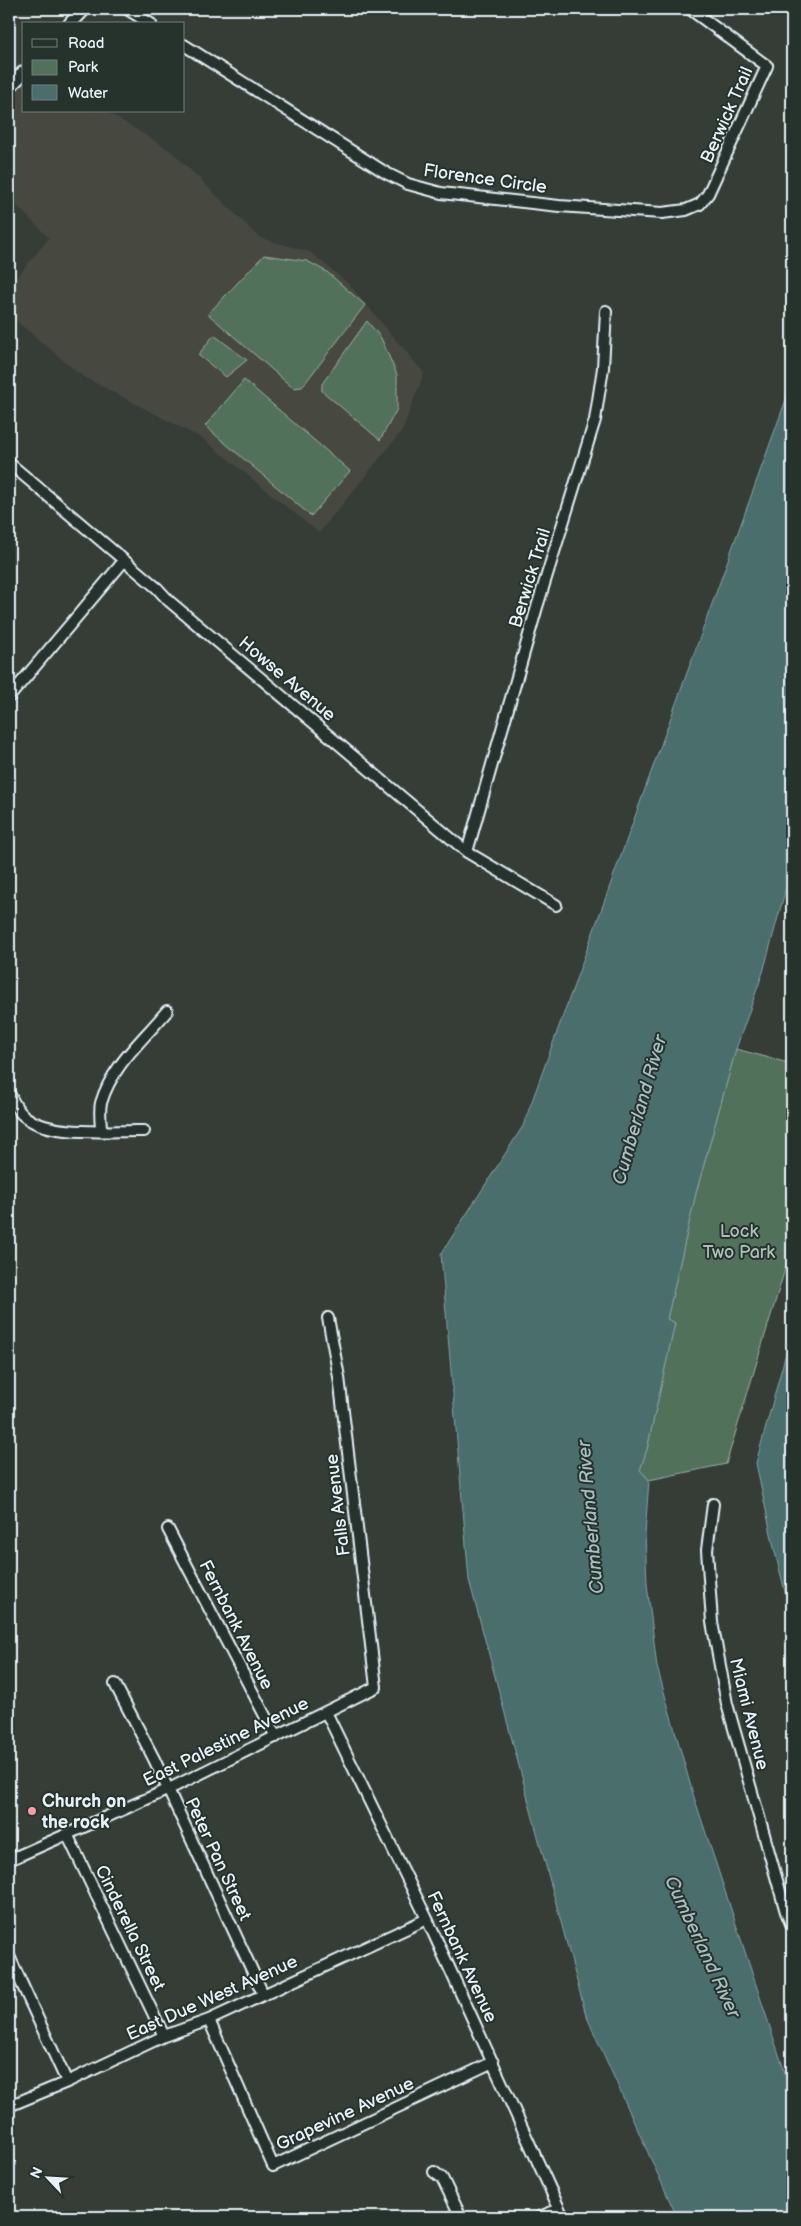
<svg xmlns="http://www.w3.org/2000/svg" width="801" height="2226" font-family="'Balsamiq Sans',sans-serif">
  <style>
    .built { fill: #464940 }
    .green { fill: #51715a; stroke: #9cb1a9 }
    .water { fill: #496e6c; stroke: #89a2a4 }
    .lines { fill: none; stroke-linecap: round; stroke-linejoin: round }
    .minor-casing { stroke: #e8f1f8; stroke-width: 14 }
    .major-casing { stroke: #e8f1f8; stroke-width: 16 }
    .minor { stroke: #26332d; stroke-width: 10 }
    .major { stroke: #26332d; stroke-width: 12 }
    .poi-dot { fill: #ff9aa2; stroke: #26332d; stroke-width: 2 }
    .labels { text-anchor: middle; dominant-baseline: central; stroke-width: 4; stroke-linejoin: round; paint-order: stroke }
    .street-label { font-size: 18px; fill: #e8f1f8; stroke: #26332d }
    .park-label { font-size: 18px; fill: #acbeb9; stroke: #26332d }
    .poi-label { font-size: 18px; font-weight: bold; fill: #e8f1f8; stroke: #26332d; text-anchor: start }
    .water-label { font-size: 19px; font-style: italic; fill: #a8bdc0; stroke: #26332d }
  </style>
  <rect width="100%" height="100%" fill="#353d36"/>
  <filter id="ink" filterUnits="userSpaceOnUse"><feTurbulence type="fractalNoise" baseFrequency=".02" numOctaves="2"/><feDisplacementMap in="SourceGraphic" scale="10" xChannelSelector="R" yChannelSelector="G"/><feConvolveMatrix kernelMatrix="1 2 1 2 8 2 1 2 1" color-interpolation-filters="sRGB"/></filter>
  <g filter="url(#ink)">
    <path class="built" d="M24 84V111H106L171 151 260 238 310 252 348 283 424 373 402 431 319 533 203 439 82 376 9 315V287L49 238 9 198V100Z"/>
    <path class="green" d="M264 255 307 261 327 272 365 305 302 387 293 388 208 314Z
      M367 321 381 338 397 375V409L380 440 322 391V384Z
      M214 335 247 360 226 377 198 355Z
      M244 380 350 471 311 516 205 426Z
      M736 1049 792 1064V1246L726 1464 649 1480 640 1470 647 1449 675 1323 667 1319 696 1193Z"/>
    <path class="water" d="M792 383V866L763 972 736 1049 696 1193 667 1319 675 1323 647 1449 640 1470 649 1480 645 1534 647 1584 657 1667 693 1794 792 2094V2217H677L586 2015 469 1580 441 1254 523 1126Z
      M792 1331V1620L774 1548 756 1463Z"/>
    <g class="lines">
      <g class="minor-casing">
        <path id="minor" d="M127 9 151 24
          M184 45 386 173 408 184 441 193 559 206 662 213 686 210 700 204 708 194 767 66 690 9
          M9 463 157 588 169 601 467 852 556 905
          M9 697 123 562
          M467 852 537 607 595 420 603 368 606 311
          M9 1093C13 1102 18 1113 27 1118 53 1137 112 1130 144 1131
          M101 1130C101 1121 99 1111 101 1103 112 1065 143 1040 167 1011
          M713 1504 707 1550 712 1622 727 1704 786 1912 792 1926
          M168 1529 276 1737
          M115 1684 154 1759 263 1994
          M326 1712 427 1919 563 2217
          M67 1834 164 2036
          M9 1860 167 1790 376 1687 339 1377 328 1318
          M9 1956 67 2082
          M209 2020 273 2166 493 2062
          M9 2106 67 2082 164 2036 209 2020 427 1919
          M434 2172 442 2178 461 2217
          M540 2217 559 2209"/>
      </g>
      <g class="major-casing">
        <path id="major" d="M70 24 84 9
          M9 87 24 72"/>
      </g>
      <use href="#minor" class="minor"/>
      <use href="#major" class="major"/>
    </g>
  </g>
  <circle class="poi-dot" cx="32" cy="1811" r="5"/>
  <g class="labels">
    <g class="street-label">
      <text transform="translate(727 115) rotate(-66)">Berwick Trail</text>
      <text transform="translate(485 179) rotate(8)">Florence Circle</text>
      <text transform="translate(530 578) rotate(-73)">Berwick Trail</text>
      <text transform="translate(287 679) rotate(40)">Howse Avenue</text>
      <text transform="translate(338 1505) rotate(-97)">Falls Avenue</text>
      <text transform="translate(236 1625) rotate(63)">Fernbank Avenue</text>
      <text transform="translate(749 1714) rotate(76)">Miami Avenue</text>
      <text transform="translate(226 1742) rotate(-26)">East Palestine Avenue</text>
      <text transform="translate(218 1859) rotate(65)">Peter Pan Street</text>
      <text transform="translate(130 1928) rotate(64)">Cinderella Street</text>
      <text transform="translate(462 1957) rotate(65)">Fernbank Avenue</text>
      <text transform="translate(212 1998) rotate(-24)">East Due West Avenue</text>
      <text transform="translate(345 2114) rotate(-25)">Grapevine Avenue</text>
    </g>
    <g class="park-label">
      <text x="739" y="1231">Lock<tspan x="739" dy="21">Two Park</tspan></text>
    </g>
    <g class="poi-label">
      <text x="42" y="1801">Church on<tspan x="42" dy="21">the rock</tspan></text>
    </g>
    <g class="water-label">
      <text transform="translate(640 1110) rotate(-74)">Cumberland River</text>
      <text transform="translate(591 1517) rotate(-95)">Cumberland River</text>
      <text transform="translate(702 1947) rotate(65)">Cumberland River</text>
    </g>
  </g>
  <rect width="801" height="2226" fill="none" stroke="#26332d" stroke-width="30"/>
  <rect x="15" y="15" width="771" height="2196" fill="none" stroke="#e8f1f8" stroke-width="2" filter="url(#ink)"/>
  <rect x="22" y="22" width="162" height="90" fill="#26332d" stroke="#747f7e"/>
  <rect x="32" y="39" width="25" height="8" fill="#26332d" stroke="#747f7e"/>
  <text x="68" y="48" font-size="15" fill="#e8f1f8">Road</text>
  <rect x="32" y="60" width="25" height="15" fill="#51715a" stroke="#747f7e"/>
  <text x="68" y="72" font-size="15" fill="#e8f1f8">Park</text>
  <rect x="32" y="85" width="25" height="15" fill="#496e6c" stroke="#747f7e"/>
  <text x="68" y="98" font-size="15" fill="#e8f1f8">Water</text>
  <g transform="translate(48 2178) rotate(295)" stroke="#26332d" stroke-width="4" paint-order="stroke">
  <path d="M0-4L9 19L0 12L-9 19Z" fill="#e8f1f8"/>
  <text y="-8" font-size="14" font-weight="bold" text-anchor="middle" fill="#e8f1f8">N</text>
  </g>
</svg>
